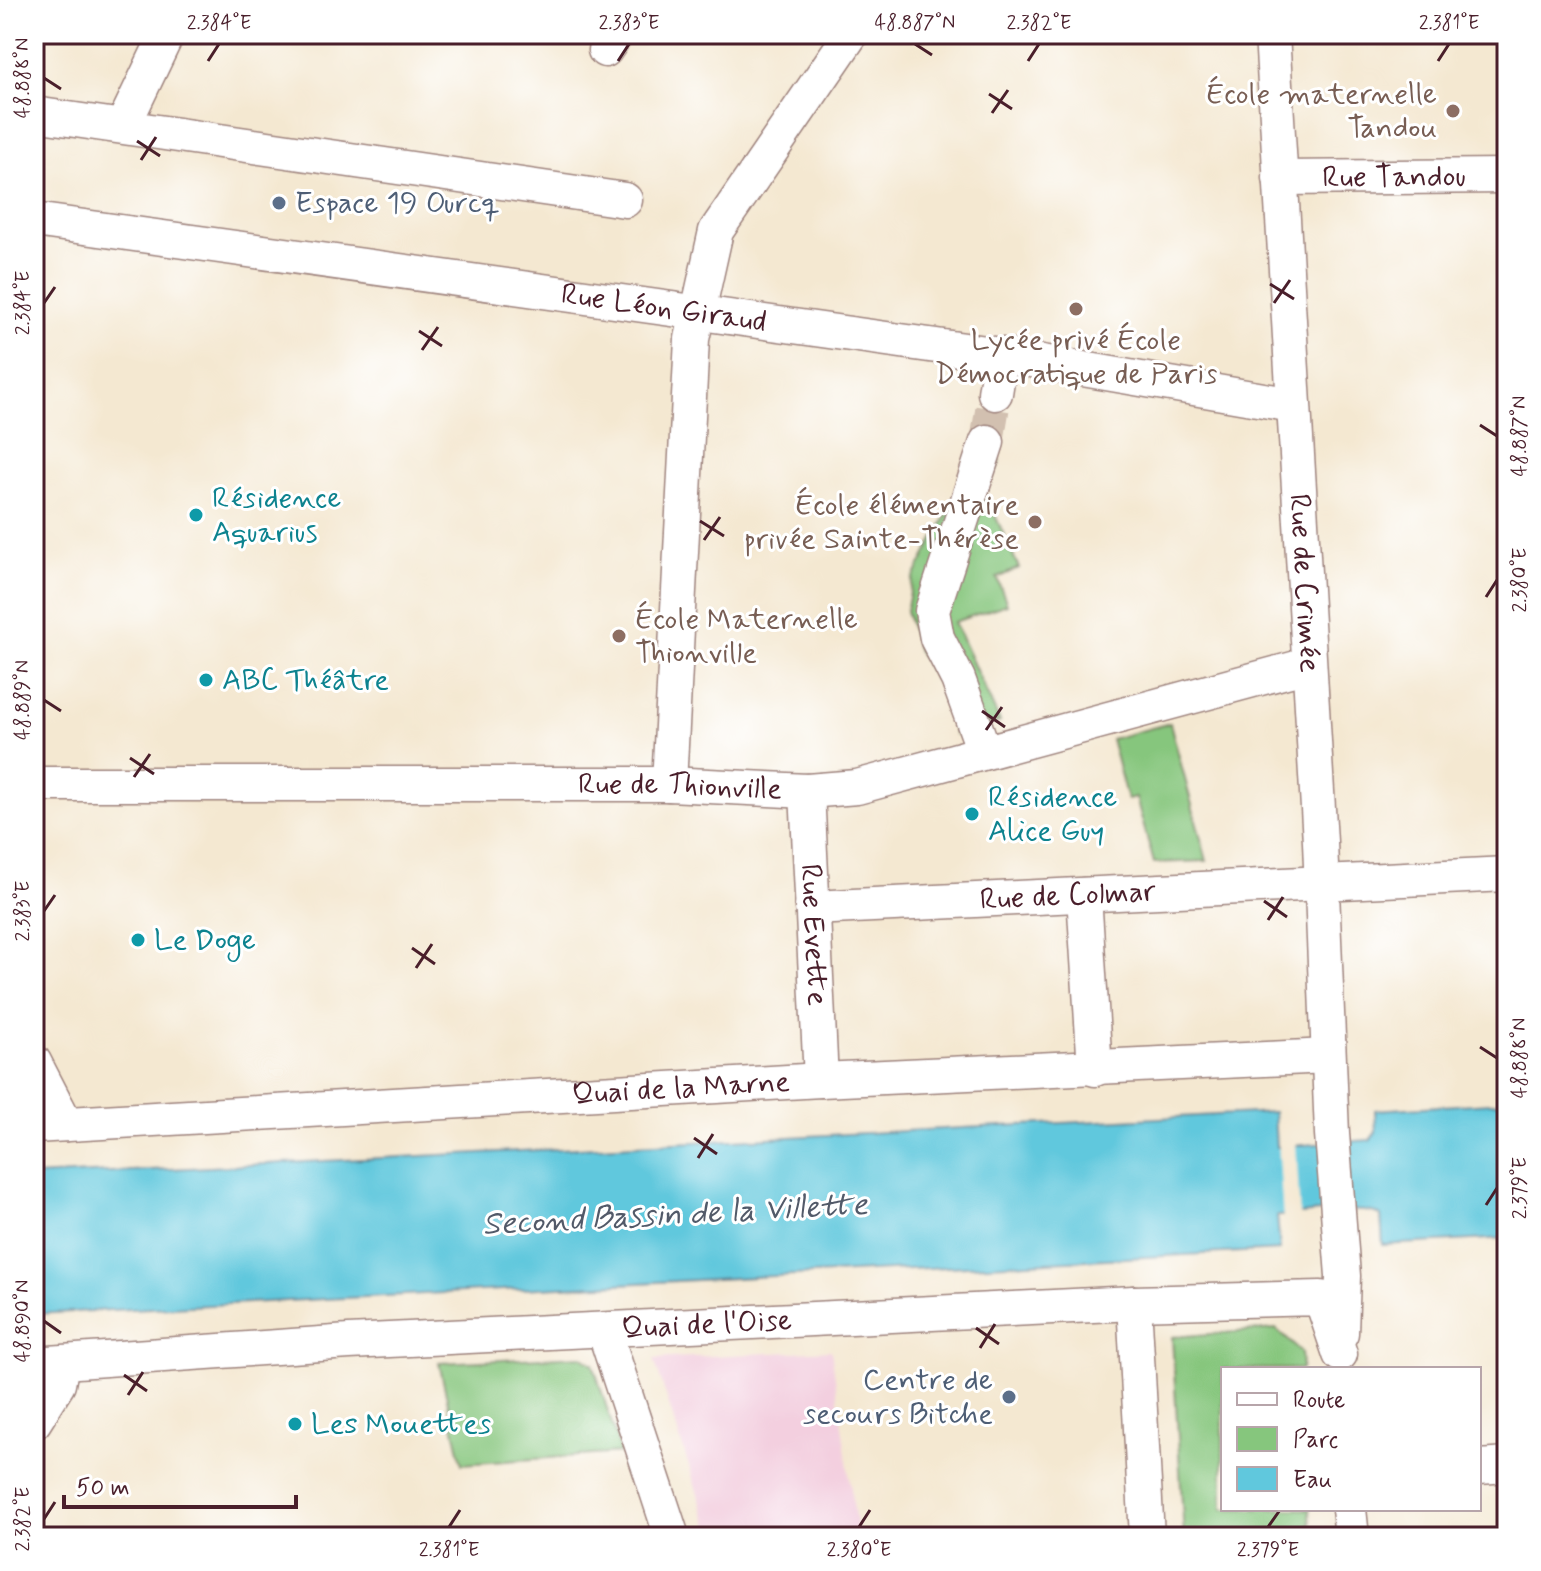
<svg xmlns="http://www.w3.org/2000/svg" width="1541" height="1571" font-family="Mynerve,sans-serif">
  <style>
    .built { fill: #f3cfdf }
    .green { fill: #86c67d; stroke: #687254; stroke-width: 2 }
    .water { fill: #60c8dd; stroke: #557484; stroke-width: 2 }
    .pier { fill: #f4e8d1 }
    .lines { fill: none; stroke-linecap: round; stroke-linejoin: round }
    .minor-tunnel { stroke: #d2c0b0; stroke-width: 34; stroke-dasharray: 34 17; stroke-linecap: butt }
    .minor-casing { stroke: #9f847e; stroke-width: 37 }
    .minor { stroke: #fff; stroke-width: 34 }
    .ticks { fill: none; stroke: #4a1f2b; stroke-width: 3 }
    .education-dot { fill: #8d6e63; stroke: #fff; stroke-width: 3 }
    .service-dot { fill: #5c6f8a; stroke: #fff; stroke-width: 3 }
    .culture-dot { fill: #0f9aa8; stroke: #fff; stroke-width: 3 }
    .labels { text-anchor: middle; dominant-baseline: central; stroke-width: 6; stroke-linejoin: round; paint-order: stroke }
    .education-label { font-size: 30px; fill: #785e54; stroke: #fff; text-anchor: end }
    .street-label { font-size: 30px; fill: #4a1f2b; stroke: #fff }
    .service-label { font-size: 30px; fill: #4e5e75; stroke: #fff; text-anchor: start }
    .culture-label { font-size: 30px; fill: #0d838f; stroke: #fff; text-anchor: start }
    .water-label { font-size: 32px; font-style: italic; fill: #525a69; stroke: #fff }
    .neatline { fill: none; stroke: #4a1f2b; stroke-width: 3 }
    .ticks-label { font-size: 20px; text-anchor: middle; fill: #4a1f2b }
  </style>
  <rect width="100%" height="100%" fill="#fff"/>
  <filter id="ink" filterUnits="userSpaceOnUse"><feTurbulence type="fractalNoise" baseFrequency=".0125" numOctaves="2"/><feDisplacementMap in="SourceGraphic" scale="16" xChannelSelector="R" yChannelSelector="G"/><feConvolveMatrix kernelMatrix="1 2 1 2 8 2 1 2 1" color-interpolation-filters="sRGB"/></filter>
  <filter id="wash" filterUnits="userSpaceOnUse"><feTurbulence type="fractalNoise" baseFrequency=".006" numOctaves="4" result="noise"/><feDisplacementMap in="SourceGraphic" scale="32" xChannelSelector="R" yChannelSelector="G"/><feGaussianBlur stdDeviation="1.8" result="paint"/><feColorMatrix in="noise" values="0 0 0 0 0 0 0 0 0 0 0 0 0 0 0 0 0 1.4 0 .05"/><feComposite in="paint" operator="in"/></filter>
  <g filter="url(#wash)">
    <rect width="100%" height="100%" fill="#f4e8d1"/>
    <path class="built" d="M831 1350 858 1537H712L654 1359Z"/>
    <path class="green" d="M977 445 1000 462 984 491 1019 568 997 578 1007 604 954 622 1000 722 955 734 944 694 918 651 906 611 913 579 950 509Z
      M1170 723 1207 861 1154 863 1136 798 1127 800 1111 739Z
      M1276 1329 1301 1352 1302 1369H1223V1509H1310L1311 1537H1184L1172 1337Z
      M581 1356 593 1364 621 1453 462 1464 439 1363Z"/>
    <path class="water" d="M1507 1102V1238L1383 1245 1381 1216C1368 1204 1298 1215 1277 1216L1280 1250 34 1314V1176L1274 1112 1276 1147 1370 1140 1376 1132 1375 1110Z"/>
    <path class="pier" d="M1276 1108 1279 1143 1296 1142 1300 1219 1283 1220Z"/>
  </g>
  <g filter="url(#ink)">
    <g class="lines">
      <path class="minor-tunnel" d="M987 442 995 393"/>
      <g class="minor-casing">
        <g id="minor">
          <path id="s1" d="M1272 34 1320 842 1332 1134 1343 1276 1341 1333"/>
          <path d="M605 50 616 34"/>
          <path d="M34 114 625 200"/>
          <path d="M124 124 167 34"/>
          <path id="s2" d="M1280 178 1507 176"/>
          <path id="s3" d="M34 220 1001 355 1293 405"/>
          <path d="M995 393 1001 355"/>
          <path d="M984 751 958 679 937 638 932 611 987 442"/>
          <path id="s4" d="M34 784H669L807 791 857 787 1308 665"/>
          <path d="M669 784 692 339 716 231 851 34"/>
          <path id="s5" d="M807 791 821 1080"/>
          <path d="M1084 895 1095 1069"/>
          <path id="s6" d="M812 908 1507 874"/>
          <path d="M34 1062 66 1124"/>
          <path id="s7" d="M34 1126 821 1080 1328 1056"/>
          <path d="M1134 1303 1147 1537"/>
          <path d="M604 1330 672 1537"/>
          <path id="s8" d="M34 1364 349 1342 1134 1303 1321 1298 1340 1354"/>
          <path d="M34 1422 58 1384 62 1363"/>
          <path d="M1479 1467 1507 1465"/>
          <path d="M1349 1509 1352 1537"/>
        </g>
      </g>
      <use href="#minor" class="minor"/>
    </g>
  </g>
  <path class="ticks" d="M915 44 932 55M208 61 219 44M618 61 629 44M1028 61 1039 44M1438 61 1449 44M44 78 61 89M989 94 1012 109M992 113 1008 90M137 141 160 156M141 160 156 137M1270 284 1294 299M44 303 55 287M1274 303 1290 280M419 331 442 346M422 350 438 327M1480 425 1497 436M700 521 724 536M704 540 720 517M1486 597 1497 580M44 700 61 711M982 711 1005 727M986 730 1002 707M130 758 154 774M134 777 150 754M1264 901 1287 917M44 911 55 895M1268 920 1283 897M412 948 435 964M416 968 432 944M1480 1047 1497 1058M694 1138 717 1154M698 1158 713 1134M1486 1205 1497 1188M44 1321 61 1333M976 1328 999 1344M980 1348 995 1324M124 1375 147 1391M128 1395 143 1372M44 1519 55 1502M449 1527 460 1510M859 1527 870 1510M1268 1527 1280 1510"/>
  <g class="education-dot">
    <circle cx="1453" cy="111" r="8"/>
    <circle cx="1076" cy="309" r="8"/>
    <circle cx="1035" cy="522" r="8"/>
    <circle cx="619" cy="636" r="8"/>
  </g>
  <g class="service-dot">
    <circle cx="279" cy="203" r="8"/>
    <circle cx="1009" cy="1397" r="8"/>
  </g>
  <g class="culture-dot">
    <circle cx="196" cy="515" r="8"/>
    <circle cx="206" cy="680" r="8"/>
    <circle cx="972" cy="814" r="8"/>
    <circle cx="138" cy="940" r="8"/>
    <circle cx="295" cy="1424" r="8"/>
  </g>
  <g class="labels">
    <g class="education-label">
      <text x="1437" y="94">École maternelle<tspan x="1437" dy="34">Tandou</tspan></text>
      <text x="1076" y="340" text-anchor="middle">Lycée privé École<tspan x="1076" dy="34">Démocratique de Paris</tspan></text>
      <text x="1019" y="505">École élémentaire<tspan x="1019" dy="34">privée Sainte-Thérèse</tspan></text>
      <text x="635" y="619" text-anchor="start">École Maternelle<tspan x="635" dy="34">Thionville</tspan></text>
    </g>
    <g class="street-label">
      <text stroke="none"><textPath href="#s2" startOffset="114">Rue Tandou</textPath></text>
      <text stroke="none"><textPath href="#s3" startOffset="636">Rue Léon Giraud</textPath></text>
      <text stroke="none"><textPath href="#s1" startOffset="550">Rue de Crimée</textPath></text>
      <text stroke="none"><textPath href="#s4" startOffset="646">Rue de Thionville</textPath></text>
      <text stroke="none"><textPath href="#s6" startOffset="256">Rue de Colmar</textPath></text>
      <text stroke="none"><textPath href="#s5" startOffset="144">Rue Evette</textPath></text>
      <text stroke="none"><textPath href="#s7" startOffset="648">Quai de la Marne</textPath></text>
      <text stroke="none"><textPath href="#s8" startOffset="674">Quai de l'Oise</textPath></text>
    </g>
    <g class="service-label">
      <text x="295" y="203">Espace 19 Ourcq</text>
      <text x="993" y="1380" text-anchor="end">Centre de<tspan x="993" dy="34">secours Bitche</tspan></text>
    </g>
    <g class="culture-label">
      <text x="212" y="498">Résidence<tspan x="212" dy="34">Aquarius</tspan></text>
      <text x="222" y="680">ABC Théâtre</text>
      <text x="988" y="797">Résidence<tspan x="988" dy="34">Alice Guy</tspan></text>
      <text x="154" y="940">Le Doge</text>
      <text x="311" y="1424">Les Mouettes</text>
    </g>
    <g class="water-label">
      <text transform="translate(675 1215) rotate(-3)">Second Bassin de la Villette</text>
    </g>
  </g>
  <rect width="1541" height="1571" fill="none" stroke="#fff" stroke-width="88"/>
  <rect x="1221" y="1367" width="260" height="144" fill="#ffffff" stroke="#b7a5aa" stroke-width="2"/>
  <rect x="1237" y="1393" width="40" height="12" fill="#ffffff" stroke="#b7a5aa" stroke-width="2"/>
  <text x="1293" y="1407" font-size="24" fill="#4a1f2b">Route</text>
  <rect x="1237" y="1427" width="40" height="24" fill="#86c67d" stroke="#b7a5aa" stroke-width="2"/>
  <text x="1293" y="1447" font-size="24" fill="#4a1f2b">Parc</text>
  <rect x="1237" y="1467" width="40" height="24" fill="#60c8dd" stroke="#b7a5aa" stroke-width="2"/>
  <text x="1293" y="1487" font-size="24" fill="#4a1f2b">Eau</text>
  <path d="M64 1495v12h232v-12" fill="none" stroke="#4a1f2b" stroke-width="4"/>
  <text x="76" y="1495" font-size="24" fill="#4a1f2b" stroke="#ffffff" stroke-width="6" paint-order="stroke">50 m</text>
  <rect x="44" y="44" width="1453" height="1483" class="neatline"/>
  <g class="ticks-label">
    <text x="219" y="29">2.384°E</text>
    <text x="629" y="29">2.383°E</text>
    <text x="915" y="29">48.887°N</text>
    <text x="1039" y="29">2.382°E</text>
    <text x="1449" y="29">2.381°E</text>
    <text transform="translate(22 78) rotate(-90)" y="7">48.888°N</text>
    <text transform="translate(22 303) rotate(-90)" y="7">2.384°E</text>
    <text transform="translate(1519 436) rotate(-90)" y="7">48.887°N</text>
    <text transform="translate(1519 580) rotate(-90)" y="7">2.380°E</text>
    <text transform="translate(22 700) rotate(-90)" y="7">48.889°N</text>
    <text transform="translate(22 911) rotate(-90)" y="7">2.383°E</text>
    <text transform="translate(1519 1058) rotate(-90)" y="7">48.888°N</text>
    <text transform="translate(1519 1188) rotate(-90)" y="7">2.379°E</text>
    <text transform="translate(22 1321) rotate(-90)" y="7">48.890°N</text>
    <text transform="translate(22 1519) rotate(-90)" y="7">2.382°E</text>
    <text x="449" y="1556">2.381°E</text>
    <text x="859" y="1556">2.380°E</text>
    <text x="1268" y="1556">2.379°E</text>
  </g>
</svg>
